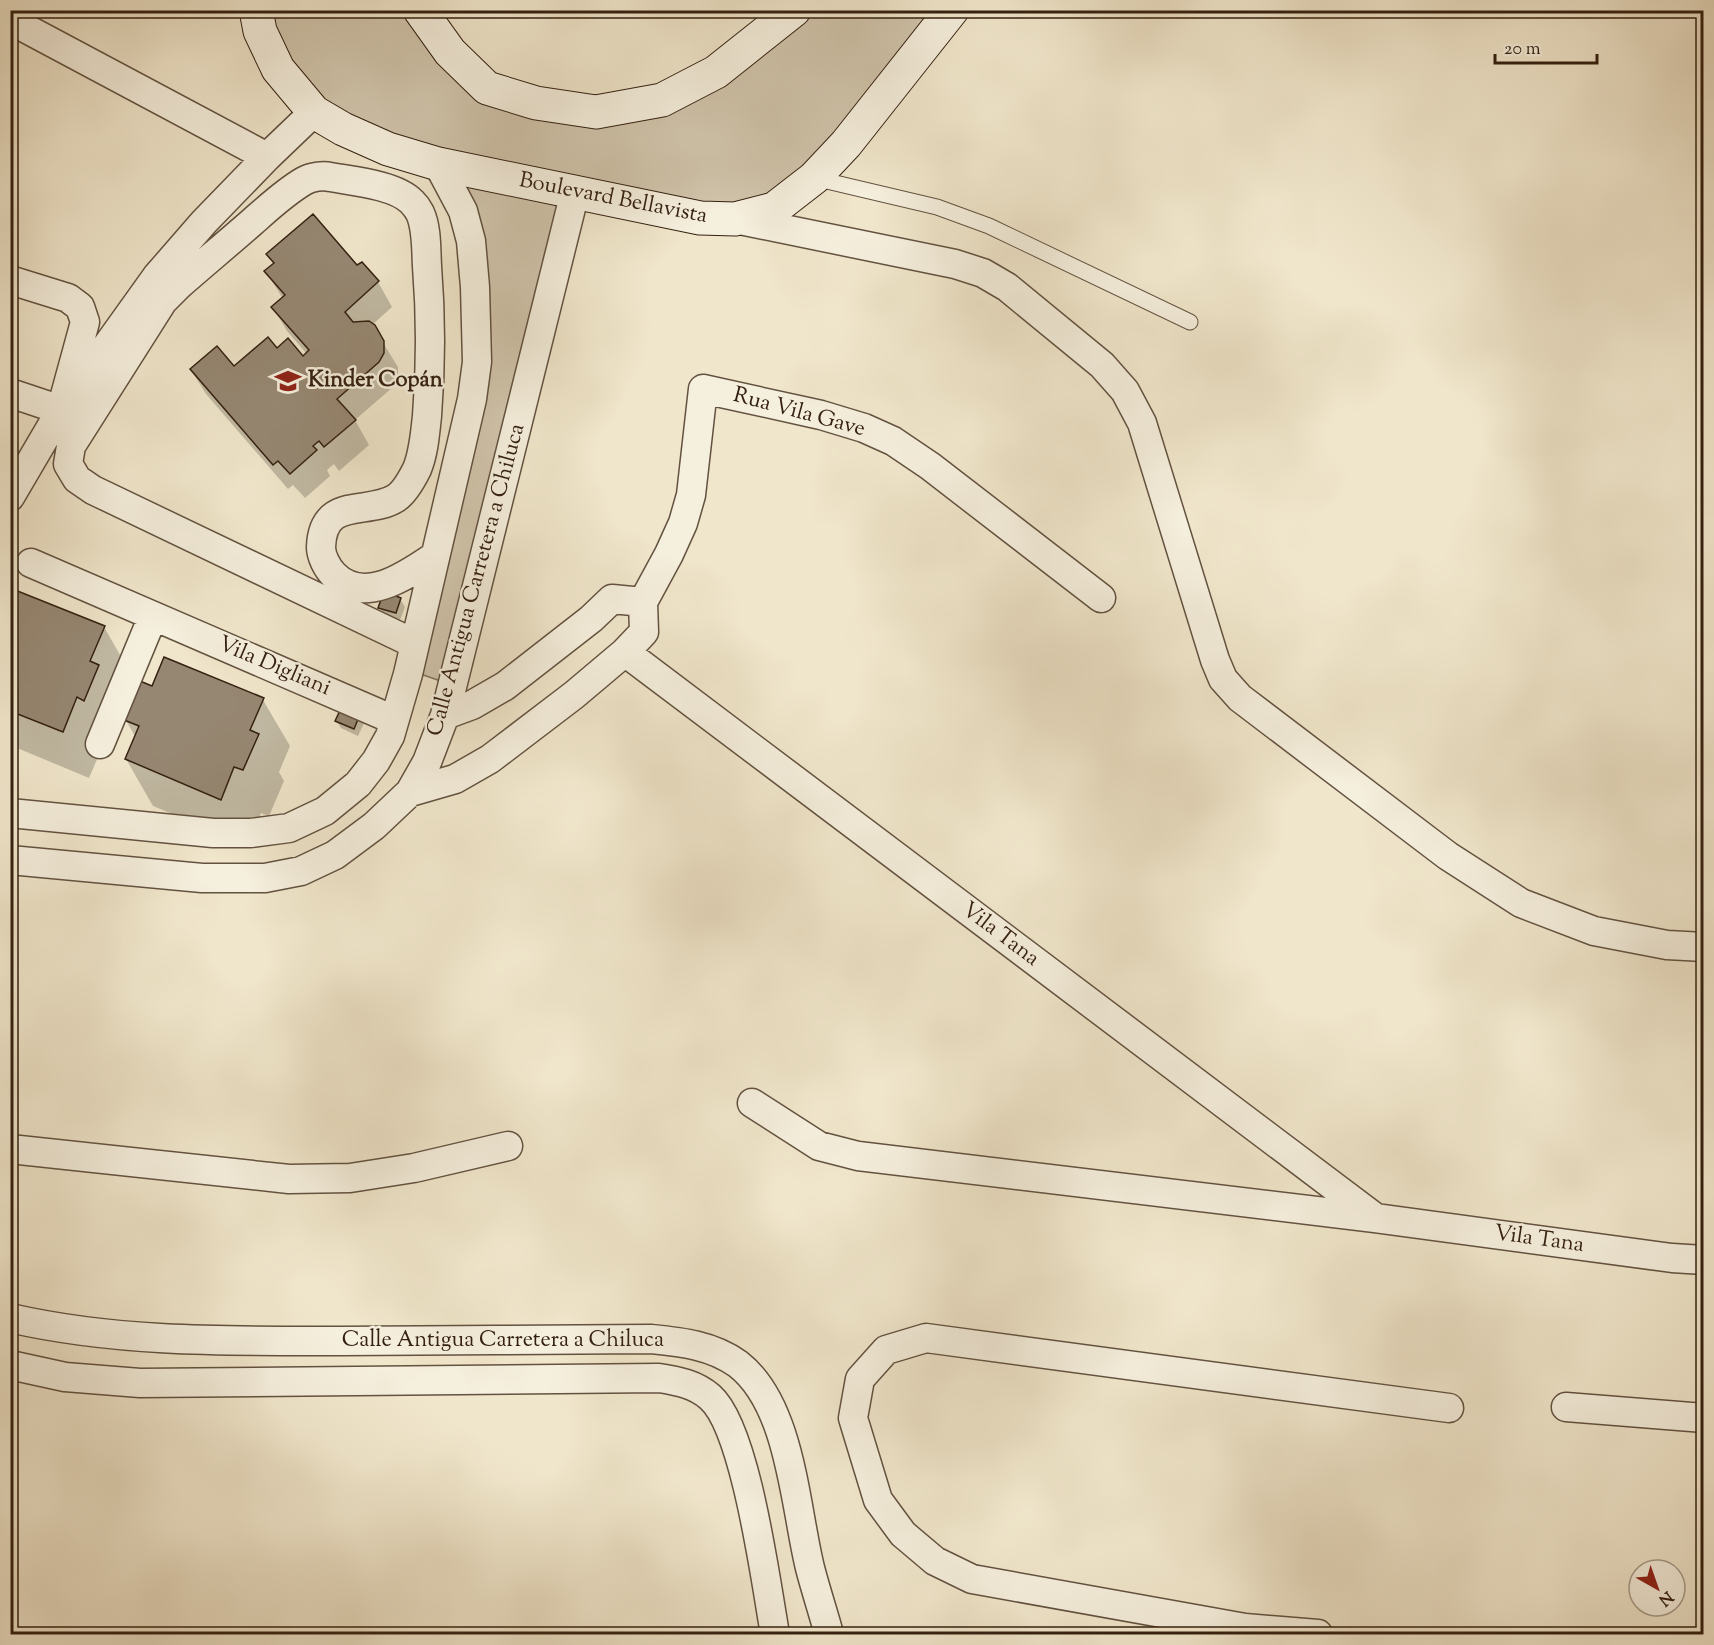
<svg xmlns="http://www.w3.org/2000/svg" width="1714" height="1645" font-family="'Sorts Mill Goudy',serif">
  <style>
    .green { fill: #d0c4ab; stroke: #82725e; stroke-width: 1.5 }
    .shadow { fill: #0003 }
    .building { fill: #968772; stroke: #342011; stroke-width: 1.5 }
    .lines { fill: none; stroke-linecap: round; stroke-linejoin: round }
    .service-casing { stroke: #635240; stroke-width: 17 }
    .minor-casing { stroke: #635240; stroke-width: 31 }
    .secondary-casing { stroke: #342011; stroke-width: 35 }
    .service { stroke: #f5efdd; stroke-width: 15 }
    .minor { stroke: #f5efdd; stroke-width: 28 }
    .secondary { stroke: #f5efdd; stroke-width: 33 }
    .labels { text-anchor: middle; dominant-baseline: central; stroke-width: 5; stroke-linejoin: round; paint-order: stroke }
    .street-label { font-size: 22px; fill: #342011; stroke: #f5efdd }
    .poi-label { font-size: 22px; font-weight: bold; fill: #342011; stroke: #f5efdd; text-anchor: start }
  </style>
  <rect width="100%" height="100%" fill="#f0e6cb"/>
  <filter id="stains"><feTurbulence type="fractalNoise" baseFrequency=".00333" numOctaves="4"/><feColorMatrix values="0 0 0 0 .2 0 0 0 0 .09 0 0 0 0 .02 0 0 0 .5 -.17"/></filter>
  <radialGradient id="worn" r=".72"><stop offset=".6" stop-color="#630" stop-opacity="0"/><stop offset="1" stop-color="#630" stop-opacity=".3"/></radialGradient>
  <path class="green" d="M256 11H420L487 88 662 100 794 11H952L846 144 735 219 438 164 314 112Z
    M438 168 573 196 452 685 409 670 435 554 474 289Z"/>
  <path class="shadow" d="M268 254 357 267 362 264 378 282 392 307 372 325 398 367V378L393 387 355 420 369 445 339 471 334 464 327 470 330 476 305 498 293 485 288 489 206 394 191 370 234 368 277 350 303 358 307 354 287 331 273 307 283 299 266 271 274 264Z
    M10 589 104 627 131 674 119 702 152 688 263 700 290 746 279 772 284 781 269 816 261 813 248 845 153 806 126 759 136 738 124 717 104 743 89 778 10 745Z
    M400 599 405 607 400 620 384 615 380 608Z
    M343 706 365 721 358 736 341 728 336 720Z"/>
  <path class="building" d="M313 214 357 265 362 262 379 281 345 312 353 322 369 321 375 325 384 341V353L379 362 337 399 356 420 324 447 319 441 313 446 317 450 290 474 278 461 273 465 190 369 217 346 234 366 268 337 277 348 288 338 303 356 309 350 271 307 285 295 264 271 274 263 266 254Z
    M10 588 105 626 90 661 99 665 84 701 77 697 63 732 10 711Z
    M384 591 401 598 396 613 378 608Z
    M164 657 264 698 250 730 259 734 243 770 234 767 221 800 125 759 139 726 124 720 140 681 152 686Z
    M343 704 361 712 354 729 335 721Z"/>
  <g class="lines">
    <g class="service-casing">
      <path id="service" d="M814 178 937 207 989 226 1190 322"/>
    </g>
    <g class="minor-casing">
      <path id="minor" d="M10 20 267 157
        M735 219 955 264 983 273 1007 287 1102 365 1125 391 1142 423 1215 660 1223 679 1240 698 1448 856 1521 903 1594 931 1667 945 1704 947
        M10 280 68 298 80 307 85 322 61 410 10 393
        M10 497 61 410 157 276 204 222 267 157 314 112
        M31 563 394 720
        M415 644 93 490 77 479 68 464 71 446 163 301 179 285C203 264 227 244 251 223 268 208 285 192 304 181 311 177 323 175 330 177 353 181 396 185 412 202 414 204 418 209 420 213 427 228 426 249 427 266 431 316 431 366 427 416 425 433 424 452 417 469 412 479 405 492 396 498 368 516 323 495 321 547 321 556 327 568 334 575 364 606 407 575 435 556
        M625 652 1373 1216
        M445 715 472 705 505 686 591 619 612 599 643 602
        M100 744 153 616
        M410 792 455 779 490 759 574 695 625 652 644 632 643 602 669 554 683 523 691 495 703 389 821 415 864 428 893 441 930 466 1101 598
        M10 813 213 833H251L289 828 325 811 358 784 376 761 390 736 408 674 472 399 477 362 475 287 471 241 463 211 438 164
        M10 860 202 878H265L301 871 335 855 374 826 410 792 427 762 445 715 575 192
        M752 1103 819 1146 858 1156 1375 1218 1672 1258 1704 1260
        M10 1149 289 1179 350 1178 414 1168 508 1146
        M10 1318C119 1343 231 1341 341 1341 444 1340 548 1340 651 1339 681 1342 712 1345 738 1364 791 1405 795 1507 810 1568 816 1591 823 1612 829 1634
        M10 1365 65 1377 140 1383 659 1378C678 1381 695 1384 710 1397 746 1428 766 1584 775 1634
        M1566 1407 1704 1418
        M1318 1634 1245 1628 972 1579 935 1561 903 1534 878 1500 853 1418 860 1379 886 1350 926 1338 1449 1408"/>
    </g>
    <g class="secondary-casing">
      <path id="secondary" d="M256 10 260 31 278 69 314 112 343 129 388 149 438 164 700 218 735 219 774 209 814 178 846 144 952 10
        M420 10 450 52 487 88 536 103 596 112 662 100 716 72 794 10"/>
    </g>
    <use href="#service" class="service"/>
    <use href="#minor" class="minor"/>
    <use href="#secondary" class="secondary"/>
  </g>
  <defs>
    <g id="school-bare" transform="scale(2.07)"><path d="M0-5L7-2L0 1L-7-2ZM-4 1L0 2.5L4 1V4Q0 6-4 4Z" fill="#8f2418" stroke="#f5efdd" stroke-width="2.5" paint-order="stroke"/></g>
  </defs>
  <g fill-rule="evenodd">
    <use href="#school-bare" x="288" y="381"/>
  </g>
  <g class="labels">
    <g class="street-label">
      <text transform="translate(613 199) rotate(11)">Boulevard Bellavista</text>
      <text transform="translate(799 413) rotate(15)">Rua Vila Gave</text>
      <text transform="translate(477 580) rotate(-75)">Calle Antigua Carretera a Chiluca</text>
      <text transform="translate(274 667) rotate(23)">Vila Digliani</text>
      <text transform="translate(1000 935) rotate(37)">Vila Tana</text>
      <text transform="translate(1539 1240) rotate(8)">Vila Tana</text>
      <text x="503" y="1341">Calle Antigua Carretera a Chiluca</text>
    </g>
    <g class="poi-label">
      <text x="308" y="381">Kinder Copán</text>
    </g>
  </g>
  <rect width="1714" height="1645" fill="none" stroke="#f0e6cb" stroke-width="36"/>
  <rect x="12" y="12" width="1690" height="1621" fill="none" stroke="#342011" stroke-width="3"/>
  <rect x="18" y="18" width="1678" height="1609" fill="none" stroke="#342011" stroke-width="1.5"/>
  <g transform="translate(1657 1588) rotate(140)"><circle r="28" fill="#f5efdd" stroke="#a89c8b" stroke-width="1.5"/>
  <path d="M0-4.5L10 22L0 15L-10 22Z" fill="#8f2418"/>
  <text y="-9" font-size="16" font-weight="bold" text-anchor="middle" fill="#342011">N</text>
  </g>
  <path d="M1495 54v9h102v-9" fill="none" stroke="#342011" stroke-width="3"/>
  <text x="1504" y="54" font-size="18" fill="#342011" stroke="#f5efdd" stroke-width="4.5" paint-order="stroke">20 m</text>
  <rect width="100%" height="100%" filter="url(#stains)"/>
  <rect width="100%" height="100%" fill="url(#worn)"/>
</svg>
